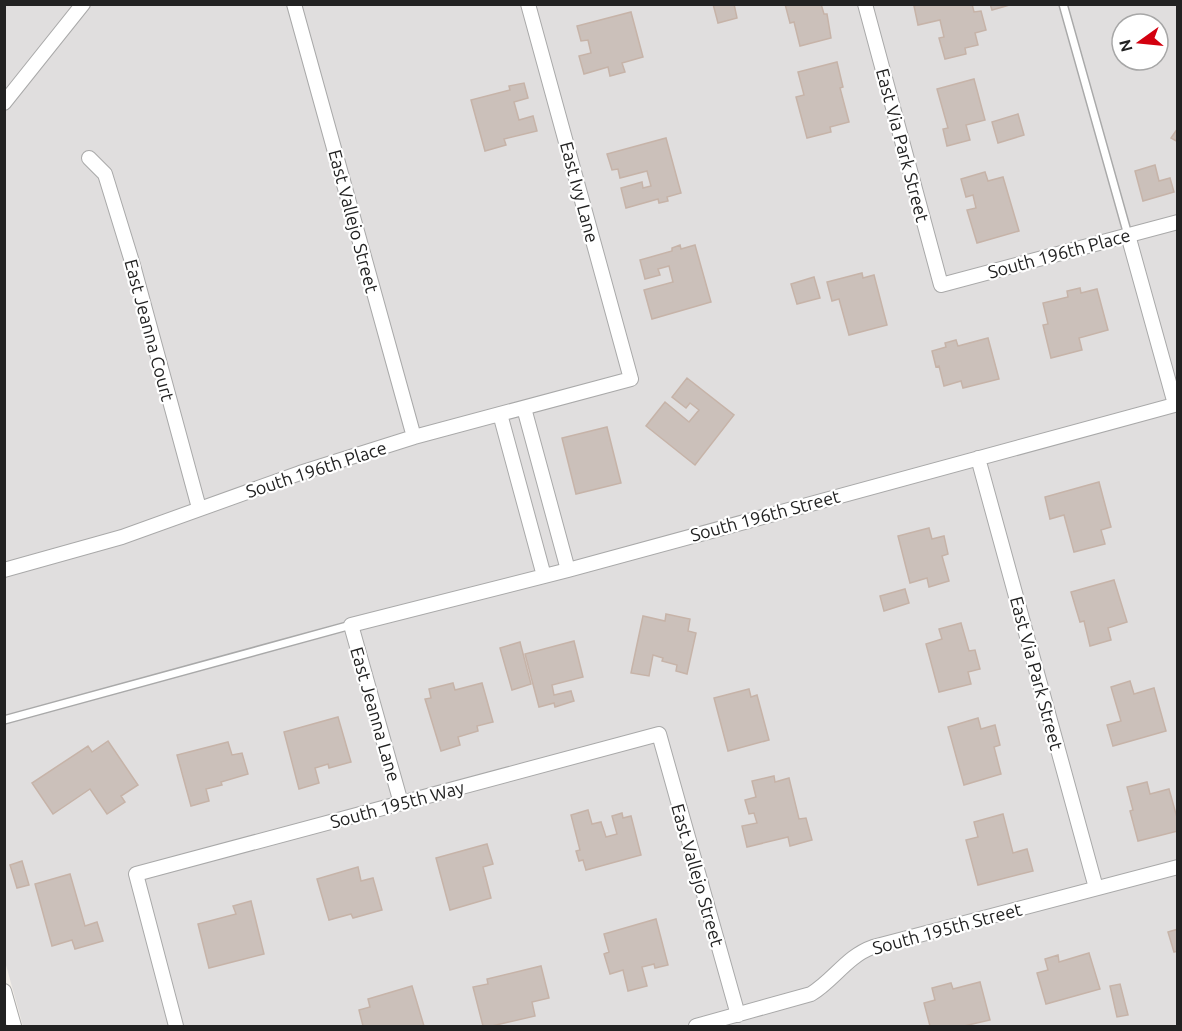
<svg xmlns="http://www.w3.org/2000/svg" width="1182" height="1031" font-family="Ubuntu,sans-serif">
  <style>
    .residential { fill: #e0dede; fill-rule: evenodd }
    .building { fill: #cbc0ba; stroke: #c6b3a8; stroke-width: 1.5 }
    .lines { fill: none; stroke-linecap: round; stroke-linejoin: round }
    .service-casing { stroke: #a9a9a9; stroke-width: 10 }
    .minor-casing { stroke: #a9a9a9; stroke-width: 16 }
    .service { stroke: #fff; stroke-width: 7 }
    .minor { stroke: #fff; stroke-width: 14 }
    .labels { text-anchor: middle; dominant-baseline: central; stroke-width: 4.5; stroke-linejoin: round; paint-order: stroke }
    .street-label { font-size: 18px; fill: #222; stroke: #fff }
  </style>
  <rect width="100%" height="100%" fill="#f2eee8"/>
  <path class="residential" d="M4,5h1173v1021h-1154l-19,-68zM1122,24h36v36h-36z"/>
  <path class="building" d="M713,4h21l3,14 -19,5z
    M785,4h36l3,10h3l4,24 -31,8 -6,-24 -4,1z
    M920,4h52l2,8 7,-1 5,19 -11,3 3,12 -13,3 1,6 -21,5 -6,-21 5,-1 -4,-17 -22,5 -4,-19z
    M990,4h23l-21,6z
    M631,12l12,45 -21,6 3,9 -15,4 -2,-9 -24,7 -5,-18 12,-3 -3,-13 -7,1 -4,-15z
    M837,62l6,25 -3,1 9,34 -19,5 1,5 -24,6 -11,-41 8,-2 -6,-23z
    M974,79l11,41 -19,5 4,15 -23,6 -4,-17 5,-1 -11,-39z
    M524,83l4,15 -14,4 5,18 14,-4 4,15 -33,8 2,6 -21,6 -14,-51 39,-10 -1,-4z
    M1018,114l6,21 -26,8 -6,-21z
    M1178,128v14l-7,-4z
    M666,138l15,55 -14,4 1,4 -9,2 -1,-4 -32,9 -5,-20 21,-6 1,6 8,-2 -4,-15 -27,7 -2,-9 -6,1 -5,-16z
    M1155,165l4,16 11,-3 4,14 -31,9 -8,-30z
    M985,172l3,9 15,-4 16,54 -42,12 -10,-33 9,-2 -3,-13 -7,2 -5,-18z
    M680,245l1,4 14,-4 16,57 -59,17 -8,-29 29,-8 -4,-16 -11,3 2,6 -15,4 -5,-19 32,-9v-3z
    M862,273l1,5 11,-3 13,50 -38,10 -10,-36 -7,2 -5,-19z
    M814,277l6,21 -23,6 -6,-20z
    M1080,288l1,5 16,-4 11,41 -29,8 3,12 -31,8 -8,-33 5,-1 -5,-21 25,-6 -1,-6z
    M988,338l11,41 -36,9 -2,-7 -17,5 -5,-20 -3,1 -4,-16 14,-4 -1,-4 11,-3 2,6z
    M687,378l47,37 -39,50 -49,-39 19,-24 24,20 10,-12 -9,-7 -4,5 -14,-11z
    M607,427l14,56 -45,11 -14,-56z
    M1099,482l12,45 -10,3 4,14 -31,8 -10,-37 -14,4 -5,-22z
    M929,528l3,11 12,-3 4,18 -6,2 7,25 -20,6 -2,-9 -17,5 -12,-47z
    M1114,580l13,42 -19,6 3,12 -21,6 -6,-25 -4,1 -9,-30z
    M905,589l4,14 -25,8 -4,-15z
    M666,614l24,5 -2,12 8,2 -9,41 -11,-3 1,-6 -15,-4 1,-3 -10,-3 -4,21 -18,-3 12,-57 22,5z
    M961,623l8,28 6,-1 5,19 -12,3 3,12 -32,8 -13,-48 16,-5 -3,-10z
    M574,641l9,36 -31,8 2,10 17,-4 3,10 -19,6 -1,-4 -15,4 -14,-53z
    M520,642l11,42 -19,6 -12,-42z
    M1130,681l4,13 20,-6 12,43 -53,15 -6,-21 14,-4 -10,-34z
    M453,683l2,7 27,-7 11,39 -16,4 1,5 -20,6 2,8 -19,6 -16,-52 6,-1 -2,-9z
    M749,689l2,8 6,-2 12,45 -41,11 -14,-53z
    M338,717l13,45 -22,6 -1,-4 -13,4 4,15 -20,6 -15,-57z
    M978,718l3,11 14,-4 5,20 -6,2 7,27 -37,11 -16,-58z
    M108,741l30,44 -17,11 4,6 -18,12 -17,-25 -37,25 -21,-31 56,-37 4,6z
    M228,742l4,13 10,-2 6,21 -27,8 1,3 -16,4 3,12 -18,5 -14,-51z
    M774,776l1,6 14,-4 10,41 7,-1 6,22 -22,6 -2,-9 -41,10 -5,-21 15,-3 -3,-10 -5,1 -4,-14 11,-3 -4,-16z
    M1147,782l3,12 19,-5 9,32v10l-40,10 -8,-30 3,-1 -6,-23z
    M588,810l4,14 9,-2 5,15 11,-3 -5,-18 10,-3 1,5 8,-2 10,39 -55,15 -3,-10 -4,1 -3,-10 4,-1 -9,-35z
    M1003,814l10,39 14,-4 6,22 -55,14 -12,-45 12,-3 -4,-15z
    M487,844l6,20 -10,3 8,31 -41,12 -14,-52z
    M22,861l7,24 -12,3 -7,-23z
    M358,867l3,14 12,-3 9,32 -29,8 -2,-4 -22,6 -12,-41z
    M70,874l15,52 12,-4 6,19 -28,8 -3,-9 -20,6 -17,-62z
    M251,901l13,53 -55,14 -11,-44 38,-10 -3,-8z
    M656,919l12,46 -13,3 -1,-4 -12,3 5,19 -19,5 -5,-21 -13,4 -6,-20 5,-2 -5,-18z
    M1178,929v22l-4,1 -6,-20z
    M1089,953l11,36 -54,15 -9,-31 11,-3 -3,-11 13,-4 1,7z
    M541,966l8,32 -17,4 3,14 -43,10h-9l-10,-39 15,-3 -1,-5z
    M980,982l10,38 -26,6h-34l-6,-23 11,-3 -3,-12 19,-5 2,6z
    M1120,984l8,31 -11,2 -7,-31z
    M412,986l12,40h-61l-4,-16 11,-3 -2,-8z"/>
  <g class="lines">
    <defs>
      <path id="service" d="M1063,4l65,231
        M4,720l347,-95"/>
      <path id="minor" d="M294,4l120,433
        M865,4l76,281 237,-63
        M4,103l79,-99
        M89,158l16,16 28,91 66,243
        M1128,235l47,169
        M524,408l44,162
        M500,414l44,162
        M978,458l118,430
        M4,570l118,-33 178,-64 114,-36 217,-58 -103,-375
        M401,803l-50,-178 217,-55 610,-166
        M4,991l10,35
        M176,1026l-40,-152 523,-140 79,281
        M696,1026l115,-32c23,-14 36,-38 62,-47l305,-80"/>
    </defs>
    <use href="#service" class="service-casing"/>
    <use href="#minor" class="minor-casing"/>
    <use href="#service" class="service"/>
    <use href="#minor" class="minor"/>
  </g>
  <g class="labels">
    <g class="street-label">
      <text transform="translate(903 145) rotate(75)">East Via Park Street</text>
      <text transform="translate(580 192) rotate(75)">East Ivy Lane</text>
      <text transform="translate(354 221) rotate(75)">East Vallejo Street</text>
      <text transform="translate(1059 253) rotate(-15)">South 196th Place</text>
      <text transform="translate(150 330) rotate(75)">East Jeanna Court</text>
      <text transform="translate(316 469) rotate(-18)">South 196th Place</text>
      <text transform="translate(765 515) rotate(-15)">South 196th Street</text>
      <text transform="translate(1037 673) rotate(75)">East Via Park Street</text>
      <text transform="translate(376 714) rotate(74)">East Jeanna Lane</text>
      <text transform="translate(397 804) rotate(-15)">South 195th Way</text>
      <text transform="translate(698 875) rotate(74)">East Vallejo Street</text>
      <text transform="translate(947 928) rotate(-15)">South 195th Street</text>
    </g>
  </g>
  <rect width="1182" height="1031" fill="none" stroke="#222222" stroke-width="12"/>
  <g transform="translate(1140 42) rotate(255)"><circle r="28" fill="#ffffff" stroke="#a7a7a7" stroke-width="1.5"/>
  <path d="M0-4.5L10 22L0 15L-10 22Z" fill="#d3000f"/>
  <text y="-9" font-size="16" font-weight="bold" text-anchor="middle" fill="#222222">N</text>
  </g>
</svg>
